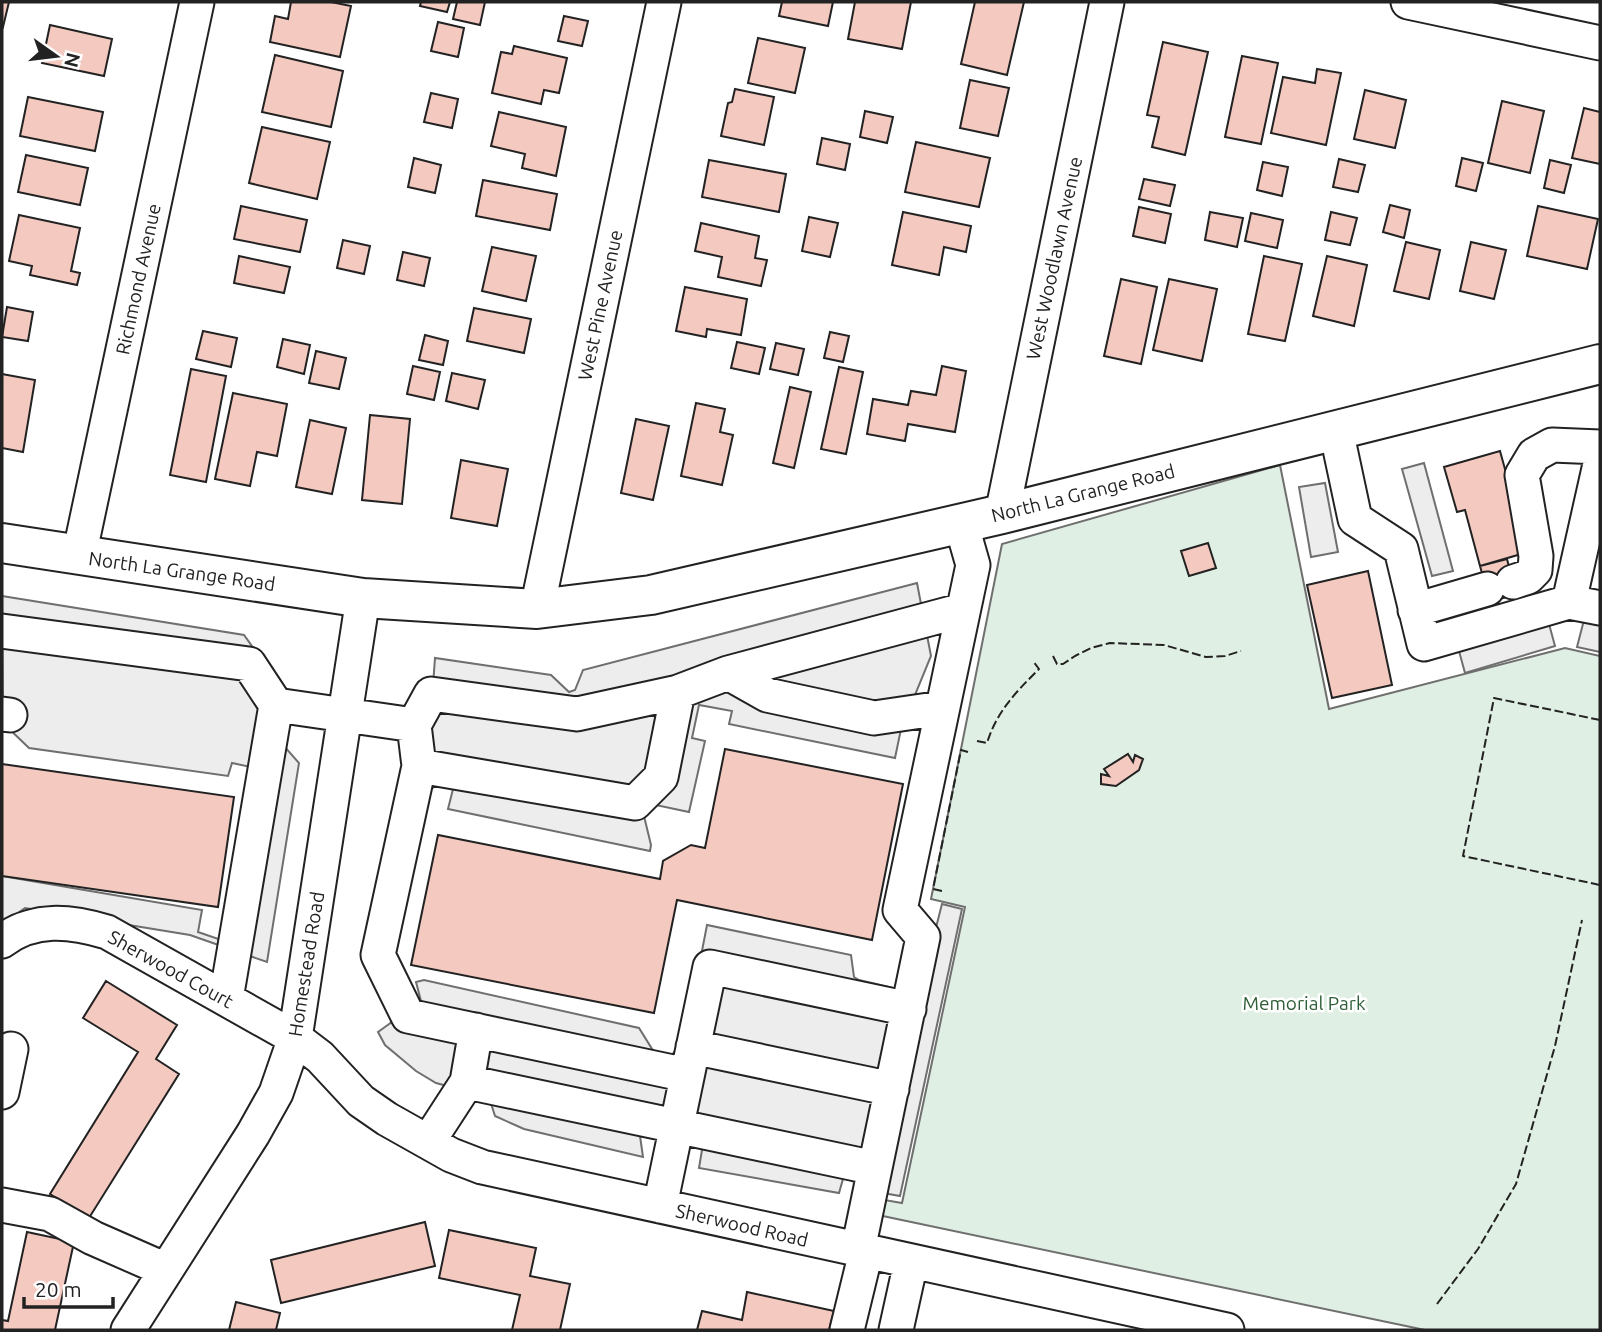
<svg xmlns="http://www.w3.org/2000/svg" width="1602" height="1332" font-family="Ubuntu,sans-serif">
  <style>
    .green { fill: #e0efe3; stroke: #6f6f6f; stroke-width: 2 }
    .parking { fill: #ededed; stroke: #6f6f6f; stroke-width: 2 }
    .building { fill: #f3c9c0; stroke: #222; stroke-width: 2 }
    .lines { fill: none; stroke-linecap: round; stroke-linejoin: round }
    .minor-casing { stroke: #222; stroke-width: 37 }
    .major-casing { stroke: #222; stroke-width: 42 }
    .minor { stroke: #fff; stroke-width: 33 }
    .major { stroke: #fff; stroke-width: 38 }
    .fence { stroke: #222; stroke-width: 2; stroke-dasharray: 9 3.5; stroke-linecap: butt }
    .labels { text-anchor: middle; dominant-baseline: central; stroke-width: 5; stroke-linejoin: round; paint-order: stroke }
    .street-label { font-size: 19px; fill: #222; stroke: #fff }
    .park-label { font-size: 19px; fill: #2f5e38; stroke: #fff }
  </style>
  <rect width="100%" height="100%" fill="#fff"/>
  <path class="green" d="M1280,465l49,244 236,-61 35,8v674h-175l-547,-115 7,-15 17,3 63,-296 -34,-8 71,-355z"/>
  <path class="parking" d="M1424,463l29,108 -21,5 -30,-107z
    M1325,483l13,69 -27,5 -12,-70z
    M917,583l14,73 -30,73 -6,29 -166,-34 3,-13 -33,-6 -7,33 13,3 -16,71 -33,-7 -12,11 7,29 -1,6 -202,-42 6,-24 -17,-1 -12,11 10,-137 116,17 18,17 6,-2 8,-20z
    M2,596l242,39 36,50 -4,52 23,26 -32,199 -77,-27 -165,-27 -23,16v-48l200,34 -4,22 26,9 27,-174 -19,-4 -4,13 -199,-28 -26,-25z
    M1584,620l16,3v29l-23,-5z
    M1549,624l6,22 -90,27 -6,-22z
    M942,904l20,5 -62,287 -45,-8v-5l-6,-4h-6l-4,14 -140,-25 3,-18 -5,-3 -57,-11 3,21 -119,-28 -29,-13 -6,-19 -53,-14 -20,-12 -31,-26 -7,-13 43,-31 -5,-19 8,-2 215,48 15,24 17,4 14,-17 22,-114 144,30 3,22 5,3 60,14z"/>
  <path class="building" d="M2,2h7l-6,25 -1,-1z
    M291,2h40l20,4 -11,51 -70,-15 5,-26 13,3z
    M421,2h29l-3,10 -27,-6z
    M457,2h28l-5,23 -27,-6z
    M782,2h51l-5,24 -49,-10z
    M855,2h56l-9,47 -54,-10z
    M975,2h49l-17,73 -46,-11z
    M564,16l24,5 -6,25 -24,-5z
    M438,22l26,6 -6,29 -27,-6z
    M50,25l62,14 -8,37 -62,-13z
    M758,38l47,10 -10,45 -47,-10z
    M1163,42l45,10 -23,103 -33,-8 7,-30 -12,-2z
    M514,46l53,12 -8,35 -15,-3 -3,14 -49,-11 9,-41 11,2z
    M275,55l68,16 -12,56 -69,-15z
    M1242,56l36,7 -17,81 -36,-7z
    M1317,69l24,4 -15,72 -55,-12 12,-56 32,6z
    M970,80l39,8 -11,48 -38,-8z
    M735,89l39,8 -10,48 -43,-9 7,-33 4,-1z
    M1365,90l41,10 -11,48 -41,-9z
    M431,93l27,6 -6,29 -28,-6z
    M28,97l75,15 -8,39 -75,-15z
    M1502,101l42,10 -14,62 -42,-10z
    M1584,108l16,4v52l-28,-6z
    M865,111l28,6 -6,26 -27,-6z
    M499,112l67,15 -10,49 -34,-8 3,-14 -34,-8z
    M262,127l68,15 -13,57 -68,-16z
    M822,138l28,6 -5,26 -28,-6z
    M916,142l74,16 -11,49 -74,-15z
    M26,155l62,13 -8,37 -62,-13z
    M414,158l27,7 -6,28 -27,-6z
    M1462,158l21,5 -7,28 -20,-5z
    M1339,159l26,6 -7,27 -25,-5z
    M709,160l77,14 -7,38 -77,-15z
    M1550,160l21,5 -7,28 -20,-5z
    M1263,162l25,5 -6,29 -25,-6z
    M1144,179l31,6 -5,21 -31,-7z
    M483,180l74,14 -7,36 -74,-14z
    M1390,205l20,5 -6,28 -21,-6z
    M241,206l66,14 -7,32 -66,-13z
    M1538,206l60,13 -11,50 -60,-13z
    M1139,207l32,7 -6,29 -32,-7z
    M903,212l68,14 -5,26 -22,-5 -5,28 -47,-10z
    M1210,212l33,6 -6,29 -32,-7z
    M1331,212l26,6 -7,27 -25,-5z
    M1251,213l32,7 -6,28 -32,-7z
    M19,215l61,13 -9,43 9,2 -3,12 -47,-10 2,-9 -23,-5z
    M809,217l29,6 -8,34 -28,-6z
    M701,223l58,13 -4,22 12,2 -6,26 -43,-9 4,-20 -27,-6z
    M343,240l27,6 -6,28 -27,-6z
    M1406,242l34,8 -11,49 -35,-8z
    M1471,242l35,8 -12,49 -34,-8z
    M492,247l44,9 -10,45 -44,-10z
    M403,252l27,6 -6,28 -27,-6z
    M239,256l51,11 -6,26 -50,-10z
    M1264,256l38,8 -17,77 -37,-7z
    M1327,256l40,9 -13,61 -41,-10z
    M1121,279l36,8 -16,77 -37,-8z
    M1169,279l48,10 -15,72 -49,-11z
    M685,287l62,12 -6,36 -34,-6 -1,8 -30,-6z
    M7,307l26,5 -5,29 -26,-4z
    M474,308l57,11 -7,34 -57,-12z
    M203,331l34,7 -6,29 -35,-8z
    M830,332l19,4 -6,26 -19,-4z
    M425,335l23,6 -5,24 -24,-5z
    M283,339l27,6 -6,29 -27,-7z
    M737,342l28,6 -6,26 -28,-6z
    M776,343l28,6 -6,26 -28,-6z
    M316,351l30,7 -7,31 -30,-6z
    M413,366l27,6 -6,28 -27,-6z
    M942,366l24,5 -11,61 -47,-8 -3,17 -38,-7 6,-35 35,6 3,-14 25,4z
    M839,367l24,5 -17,82 -25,-5z
    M191,369l35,7 -20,106 -36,-7z
    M452,373l33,7 -7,29 -32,-8z
    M2,374l33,6 -12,72 -21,-4z
    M790,387l21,5 -17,76 -21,-5z
    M233,393l54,11 -10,52 -20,-4 -7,34 -35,-7z
    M696,403l29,6 -5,23 13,3 -11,50 -41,-9z
    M370,415l40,4 -8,85 -40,-4z
    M636,419l33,7 -16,74 -32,-7z
    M310,420l36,8 -14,66 -36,-7z
    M1500,451l28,101 -48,14 -15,-56 -8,2 -13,-45z
    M461,460l47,9 -11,57 -46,-8z
    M1208,543l8,25 -27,8 -8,-25z
    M1507,559l9,35 -26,8 -10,-36z
    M1368,571l24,114 -60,13 -25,-113z
    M725,749l178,35 -31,156 -195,-40 -23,113 -243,-48 27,-130 222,44 3,-18 28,-16 14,3z
    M1128,754l5,8 2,-7 8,4 -4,11 -23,16 -15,-2v-10l8,2 -5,-7z
    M2,764l232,33 -16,110 -216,-31z
    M106,981l71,44 -21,34 23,15 -90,144 -39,-24 88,-142 -55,-34z
    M425,1222l10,44 -154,37 -10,-43z
    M449,1230l87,18 -6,28 40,8 -10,46h-48l8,-35 -81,-17z
    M27,1232l47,10 -19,88h-53v-10l6,1z
    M747,1292l87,19 -5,19h-132l5,-19 40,9z
    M236,1302l44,11 -4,17h-47z"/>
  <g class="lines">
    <defs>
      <path id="minor" d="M1408,2l192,41
        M1336,430l19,89 46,30 23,95 145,-42
        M1600,464l-31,138 31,6
        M1002,514l105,-512
        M79,556l118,-554
        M1513,582l15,-5 7,-7 1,-14 -14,-81 12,-20 18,-10 48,2
        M537,609l127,-607
        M1415,610l72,-21
        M2,631l247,33 27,41 -50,294
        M728,673l39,22 107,23 68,-10
        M276,705l138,20
        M2,714l8,1
        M419,766l216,37 26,-26 17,-85
        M2,941c32,-24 68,-20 105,-9l188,106 25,19 41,44 26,18 64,36 31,12 745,163
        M693,1047l199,42
        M687,1075l-279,-59 -30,-61 41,-189 -5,-41 17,-31 146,20 101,-22 50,-19 235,-63
        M467,1082l408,86
        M2,1092l9,-43
        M428,1142l39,-60 9,-52
        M2,1205l48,9 43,24 73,32
        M660,1206l50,-239 199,42
        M858,1250l65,-313 -23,-27 73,-345 -12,-42
        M128,1330l125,-196 23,-41 19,-55 68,-440
        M847,1330l19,-78
        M896,1330l15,-68"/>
      <path id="major" d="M2,543l361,55 174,11 114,-14 351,-81 598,-150"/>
    </defs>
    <use href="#minor" class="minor-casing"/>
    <use href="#major" class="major-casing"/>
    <use href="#minor" class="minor"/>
    <use href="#major" class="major"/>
    <path class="fence" d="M1053,656l4,8h6l12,-8 16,-8 19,-5 54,2 42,12 19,-1 16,-5
      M1600,720l-106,-22 -31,158 137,29
      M977,741l10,2c10,-32 29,-51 52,-74l-6,-8
      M942,891l-9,-2 28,-139 7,2
      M1437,1304l41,-55 38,-65 39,-138 27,-126"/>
  </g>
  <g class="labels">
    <g class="street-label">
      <text transform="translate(1054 258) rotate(-78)">West Woodlawn Avenue</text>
      <text transform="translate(138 279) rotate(-78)">Richmond Avenue</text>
      <text transform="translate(600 305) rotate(-78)">West Pine Avenue</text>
      <text transform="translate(1083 493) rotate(-14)">North La Grange Road</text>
      <text transform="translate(182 571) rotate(8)">North La Grange Road</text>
      <text transform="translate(306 964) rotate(-81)">Homestead Road</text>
      <text transform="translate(171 969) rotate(29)">Sherwood Court</text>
      <text transform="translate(742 1225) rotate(13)">Sherwood Road</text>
    </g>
    <g class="park-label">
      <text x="1304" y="1003">Memorial Park</text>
    </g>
  </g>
  <rect width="1602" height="1332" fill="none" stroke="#222222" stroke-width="7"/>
  <g transform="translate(56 56) rotate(104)" stroke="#ffffff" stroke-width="5" paint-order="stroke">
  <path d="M0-5L12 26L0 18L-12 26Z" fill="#222222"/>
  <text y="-10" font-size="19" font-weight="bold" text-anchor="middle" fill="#222222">N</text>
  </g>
  <path d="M24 1297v10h89v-10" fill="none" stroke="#222222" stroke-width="3.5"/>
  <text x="35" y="1297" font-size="21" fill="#222222" stroke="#ffffff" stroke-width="5" paint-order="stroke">20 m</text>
</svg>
